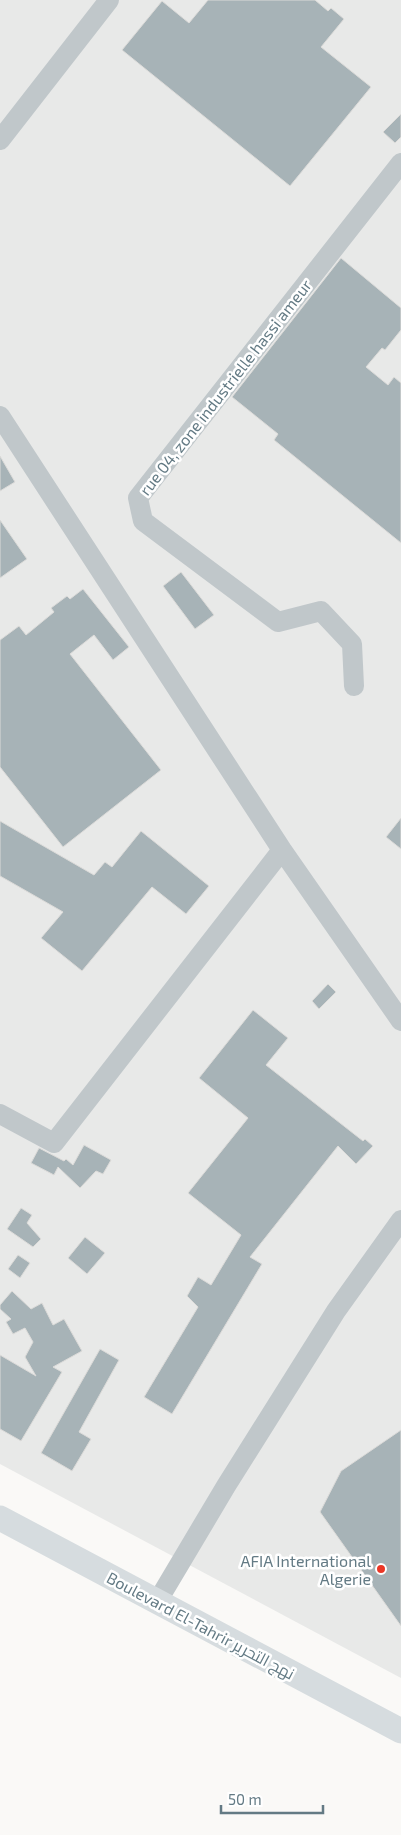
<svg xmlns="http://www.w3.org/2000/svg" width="401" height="1835" font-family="'Exo 2',Cairo,sans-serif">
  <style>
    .built { fill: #e8e9e8 }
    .building { fill: #a7b3b7; stroke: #dcdbd9 }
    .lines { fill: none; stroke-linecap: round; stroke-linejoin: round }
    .minor { stroke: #c0c7ca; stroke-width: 20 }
    .major { stroke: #d6dcdf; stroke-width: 25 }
    .poi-dot { fill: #eb3726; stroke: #fff; stroke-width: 2 }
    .labels { text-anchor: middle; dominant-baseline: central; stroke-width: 5; stroke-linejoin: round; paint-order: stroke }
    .street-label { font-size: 16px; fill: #637a84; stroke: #fff }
    .poi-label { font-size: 16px; fill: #637a84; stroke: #fff; text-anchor: end }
  </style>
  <rect width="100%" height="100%" fill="#faf9f7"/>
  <path class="built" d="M0,0h401v1678l-401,-214z"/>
  <path class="building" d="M208,0h107l13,11 3,-3 13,11 -23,28 50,40 -81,99 -168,-136 40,-49 27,22z
    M401,114v23l-6,6 -12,-11z
    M341,258l60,50v22l-16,20 -3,-2 -16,19 22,18 6,-8 7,6v160l-127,-103 4,-6 -46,-37z
    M0,456l15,26 -15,9z
    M0,520l27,39 -27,19z
    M181,572l33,43 -19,14 -32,-43z
    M83,589l46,58 -16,13 -19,-25 -24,19 91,116 -98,77 -63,-80v-127l19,-14 7,9 28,-23 -3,-4 16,-12 3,3z
    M401,818v31l-15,-12z
    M0,821l94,54 11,-13 7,5 29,-36 68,55 -23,28 -34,-27 -70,84 -41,-33 22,-26 -63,-36z
    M328,984l8,8 -17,17 -7,-8z
    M253,1010l35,28 -22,27 97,76 2,-2 8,7 -17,18 -18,-18 -88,111 12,7 -90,150 -28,-17 54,-90 -11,-11 11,-19 13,8 30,-50 -53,-42 60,-75 -49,-40z
    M84,1145l27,15 -8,14 -7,-3 -16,17 -22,-21 -4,8 -23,-12 8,-15 25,13 2,-2 7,6z
    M21,1208l11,7 -5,8 14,16 -8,8 -26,-18z
    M85,1237l20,16 -18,21 -19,-16z
    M18,1255l12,8 -10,15 -12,-9z
    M12,1291l19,18 11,-6 11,22 11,-6 18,32 -29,16 9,5 -41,69 -21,-12v-74l36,21 -11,-19 8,-15 -8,-14 -12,6 -7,-12 5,-3 -11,-10v-4z
    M100,1349l19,11 -40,72 12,7 -19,32 -31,-18z
    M401,1430v196l-81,-114 21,-41z"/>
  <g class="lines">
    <path class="minor" d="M0,140l109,-140
      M0,416l282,434 119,171
      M354,686l-2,-42 -31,-33 -43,11 -135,-101 -5,-23 263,-335
      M0,1114l54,29 228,-293
      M157,1602l69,-116 110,-175 65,-91"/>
    <path class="major" d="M0,1518l401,213"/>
  </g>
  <circle class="poi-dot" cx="381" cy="1569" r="5"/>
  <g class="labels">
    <g class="street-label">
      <text transform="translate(225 387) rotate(-52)">rue 04, zone industrielle hassi ameur</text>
      <text transform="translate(201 1625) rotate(28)">Boulevard El-Tahrir نهج التحرير</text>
    </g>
    <g class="poi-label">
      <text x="371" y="1560">AFIA International<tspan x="371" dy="18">Algerie</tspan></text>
    </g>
  </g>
  <path d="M221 1805v8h102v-8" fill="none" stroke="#637a84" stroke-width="2.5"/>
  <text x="228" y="1805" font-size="15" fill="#637a84" stroke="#ffffff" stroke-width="4" paint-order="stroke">50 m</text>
</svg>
